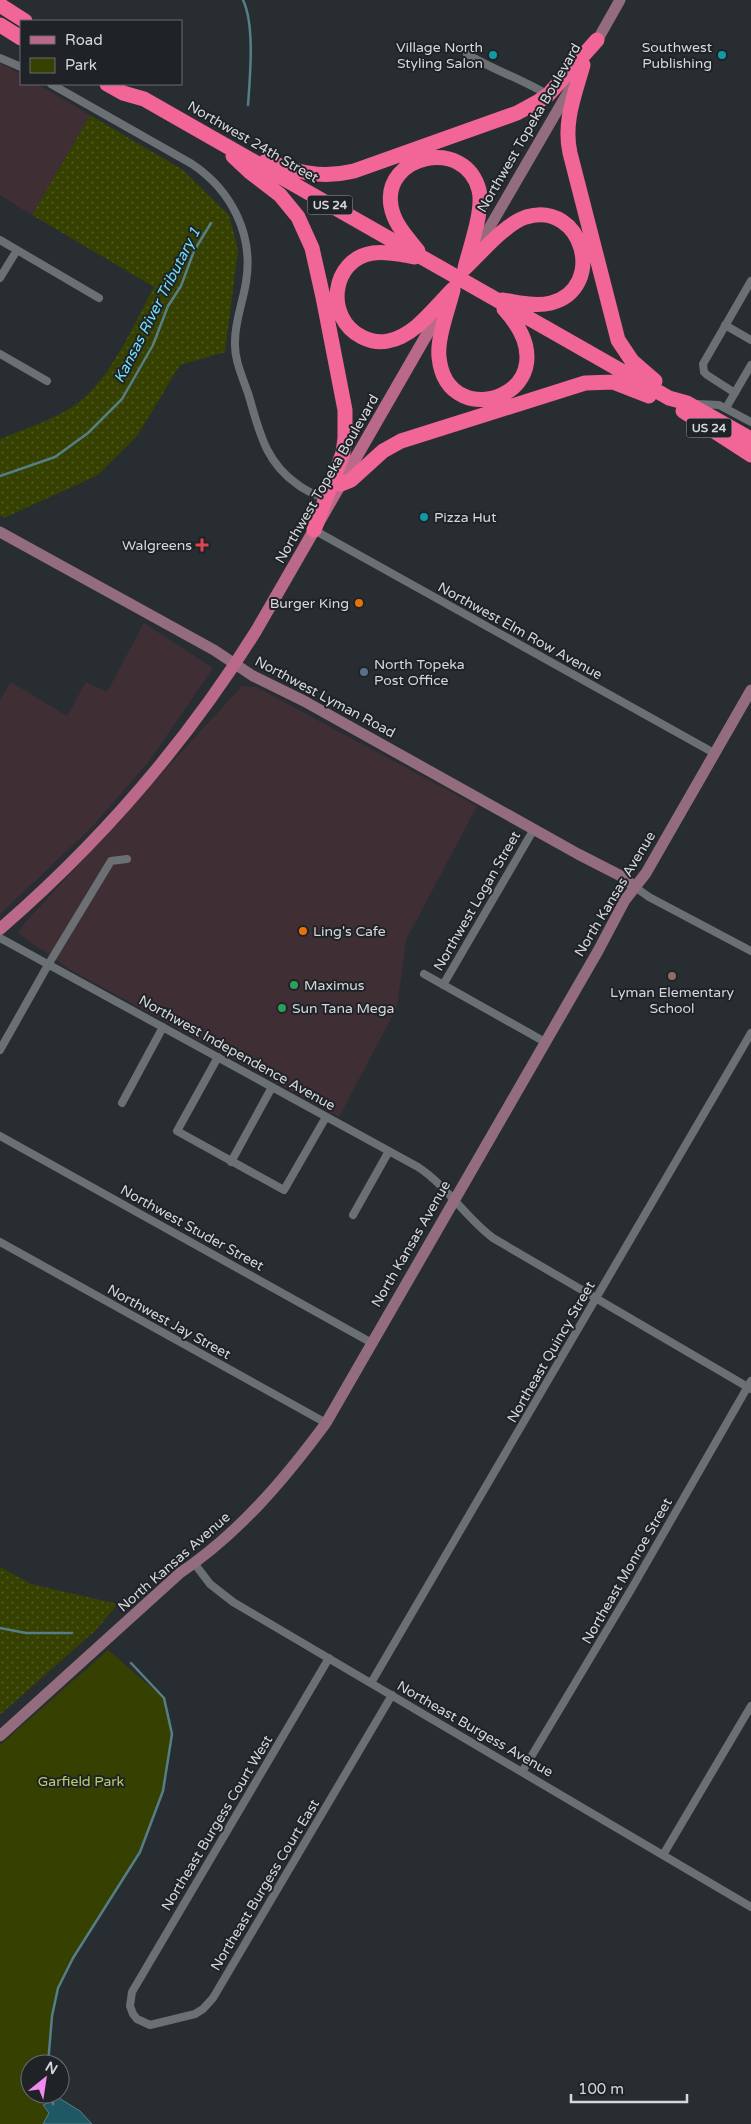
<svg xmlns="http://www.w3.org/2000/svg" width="751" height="2124" font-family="'Varela Round',sans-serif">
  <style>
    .commercial { fill: #402e35 }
    .grass { fill: url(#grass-dots) }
    .park { fill: #354001 }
    .water { fill: #1f5864; stroke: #567e87 }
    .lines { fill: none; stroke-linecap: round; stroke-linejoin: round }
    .stream { stroke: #567e87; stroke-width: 2.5 }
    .street { stroke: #6b7074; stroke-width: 8 }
    .secondary { stroke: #936d7e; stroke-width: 11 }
    .primary { stroke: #bb6989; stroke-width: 12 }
    .highway { stroke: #f16597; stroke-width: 15 }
    .culture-dot { fill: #0f9aa8; stroke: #1f2327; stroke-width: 2 }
    .health-dot { fill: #e0444e; stroke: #1f2327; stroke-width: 2 }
    .food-dot { fill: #e8710a; stroke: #1f2327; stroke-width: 2 }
    .service-dot { fill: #5c6f8a; stroke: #1f2327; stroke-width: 2 }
    .education-dot { fill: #8d6e63; stroke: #1f2327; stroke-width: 2 }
    .leisure-dot { fill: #2e9e5b; stroke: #1f2327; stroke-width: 2 }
    .labels { text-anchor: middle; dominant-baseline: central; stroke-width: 4; stroke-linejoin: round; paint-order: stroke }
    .shield { fill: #1f2327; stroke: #9ea2a4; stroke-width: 1 }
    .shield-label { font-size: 12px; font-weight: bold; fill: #d5d8da }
    .poi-label { font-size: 14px; fill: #d5d8da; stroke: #1f2327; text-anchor: start }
    .street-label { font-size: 14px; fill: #d5d8da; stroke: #1f2327 }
    .park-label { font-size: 14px; fill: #b9cf68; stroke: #1f2327 }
    .water-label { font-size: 15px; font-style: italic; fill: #71dff8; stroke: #1f2327 }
  </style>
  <defs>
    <pattern id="grass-dots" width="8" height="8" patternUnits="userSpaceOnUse" patternTransform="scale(1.25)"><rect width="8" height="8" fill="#354001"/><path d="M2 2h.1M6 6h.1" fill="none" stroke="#515b25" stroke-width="1.8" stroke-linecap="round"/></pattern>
  </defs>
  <rect width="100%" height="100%" fill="#282d31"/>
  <path class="commercial" d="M0,63l21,11v10h16l53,31 -58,100 -32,-20z
    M144,623l69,45 -63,92 -59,68 -91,86v-214l11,-18 56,34 19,-34 21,10z
    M242,686l14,1 221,119 -71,134 -9,67 -58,110 -270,-148 -51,-36 6,-9z"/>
  <path class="grass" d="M90,115l93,55 46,45 9,35 -13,102 -45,13 -43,71 -39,39 -94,43 -4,-3v-76c25,-10 58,-21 79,-37 32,-24 56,-80 75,-115l-122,-72z
    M0,1567l31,17 87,20 -22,26 -96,85z"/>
  <path class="park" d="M108,1650l56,48 8,36 -9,57 -23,61 -67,106 -15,30 -6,28 -4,48h-18v30h21l1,7 10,23h-62v-379z"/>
  <path class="water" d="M59,2098l21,13 12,13h-49l6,-11 -6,-8z"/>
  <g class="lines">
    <path class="stream" d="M243,0c12,25 7,77 5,105
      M0,476l55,-19 33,-24 34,-34 31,-54 15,-39 13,-20 13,-35 17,-28
      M0,1628l26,5h46
      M48,2064l4,-48 6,-28 15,-30 67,-106 23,-61 9,-57 -8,-36 -33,-35
      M51,2094l2,10"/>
    <path class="street" d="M467,54c26,16 55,25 81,41
      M0,58l21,9
      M51,84l141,80c39,26 62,70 54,118 -3,20 -11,39 -11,59 -1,18 7,35 13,52 11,36 16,68 49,91 8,7 20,11 30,16
      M0,240l99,58
      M0,278l17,-28
      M725,325l26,15
      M0,354l47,27
      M735,393l-28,-18 -3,-3 -1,-8 48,-83
      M697,404l22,1 32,17
      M726,408l25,-43
      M314,530l400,223
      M635,887l14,10 102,54
      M0,938l418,229c29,19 47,50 75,71l258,151
      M424,974l121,68
      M443,985l91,-156
      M0,1050l48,-85 63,-104 16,-2
      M218,1057l-41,74 107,59 42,-73
      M122,1103l41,-76
      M0,1136l372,207
      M231,1162l41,-75
      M353,1215l36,-64
      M0,1242l326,181
      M194,1563l16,21 23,18 518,305
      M329,1658l-197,334 -2,14 3,8 4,5 13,6 45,-11 8,-5 10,-11 179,-303
      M371,1683l380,-650
      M522,1772l110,-184 119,-207
      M663,1855l88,-149"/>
    <path class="secondary" d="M594,46l26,-46
      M474,254l100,-172
      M0,532l214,118 39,26 51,25 274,153 43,22 14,11
      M0,1736l180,-163c59,-40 104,-93 146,-150l272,-472 27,-51 21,-27 105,-183"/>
    <path class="primary" d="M0,929c98,-85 187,-187 256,-298l189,-328"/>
    <path class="highway" d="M0,5l25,16
      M0,25l21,13
      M583,65c-8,29 -20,57 -13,88l48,187 14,21 23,20
      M107,84l16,9 21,6 525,299 18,5 64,36
      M233,156l17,16 30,23 18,22 14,31 11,49 22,113v28l-2,15 -29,77
      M266,161c32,11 54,18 88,10l163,-58 22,-12 9,-6 49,-55
      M418,251c-11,-14 -24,-27 -27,-45 -9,-51 74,-70 88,-16 5,20 -9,57 -14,78
      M415,257c-13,-2 -28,-6 -42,-4 -42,6 -49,65 -11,84 8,4 17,6 26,4 27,-5 47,-34 65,-52
      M465,268c16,-15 40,-44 61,-51 57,-17 81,71 25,86 -16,4 -33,-1 -49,-3
      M453,290c-5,20 -16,48 -14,67 8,82 140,34 65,-48
      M683,411l68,44
      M341,484l10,-4 32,-29 18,-10 184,-58 28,-1 36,14"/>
  </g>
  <g class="culture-dot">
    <circle cx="493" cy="55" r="5"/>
    <circle cx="722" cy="55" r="5"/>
    <circle cx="424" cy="517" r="5"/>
  </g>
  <path class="health-dot" d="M199.5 537.5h5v5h5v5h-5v5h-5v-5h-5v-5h5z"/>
  <g class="food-dot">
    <circle cx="359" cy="603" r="5"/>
    <circle cx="303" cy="931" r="5"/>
  </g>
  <circle class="service-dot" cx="364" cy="672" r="5"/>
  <circle class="education-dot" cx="672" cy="976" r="5"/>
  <g class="leisure-dot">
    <circle cx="294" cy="985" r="5"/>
    <circle cx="282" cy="1008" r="5"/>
  </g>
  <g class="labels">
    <g class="shield">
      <rect x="307.5" y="195.5" width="45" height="19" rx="4"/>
      <rect x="686.5" y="418.5" width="45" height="19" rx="4"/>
    </g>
    <g class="shield-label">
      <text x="330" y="205">US 24</text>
      <text x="709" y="428">US 24</text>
    </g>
    <g class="poi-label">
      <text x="483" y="47" text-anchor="end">Village North<tspan x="483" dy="16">Styling Salon</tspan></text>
      <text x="712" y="47" text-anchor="end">Southwest<tspan x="712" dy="16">Publishing</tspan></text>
      <text x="434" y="517">Pizza Hut</text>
      <text x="192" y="545" text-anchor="end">Walgreens</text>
      <text x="349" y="603" text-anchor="end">Burger King</text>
      <text x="374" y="664">North Topeka<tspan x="374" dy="16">Post Office</tspan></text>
      <text x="313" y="931">Ling's Cafe</text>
      <text x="304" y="985">Maximus</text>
      <text x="672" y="992" text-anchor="middle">Lyman Elementary<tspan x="672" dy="16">School</tspan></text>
      <text x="292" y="1008">Sun Tana Mega</text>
    </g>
    <g class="street-label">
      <text transform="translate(529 128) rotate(-60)">Northwest Topeka Boulevard</text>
      <text transform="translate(253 142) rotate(30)">Northwest 24th Street</text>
      <text transform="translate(327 479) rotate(-60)">Northwest Topeka Boulevard</text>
      <text transform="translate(520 631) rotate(29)">Northwest Elm Row Avenue</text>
      <text transform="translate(325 697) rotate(28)">Northwest Lyman Road</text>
      <text transform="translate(615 894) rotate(-59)">North Kansas Avenue</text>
      <text transform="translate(477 901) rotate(-60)">Northwest Logan Street</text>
      <text transform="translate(237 1053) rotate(29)">Northwest Independence Avenue</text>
      <text transform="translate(192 1228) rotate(29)">Northwest Studer Street</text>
      <text transform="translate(411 1244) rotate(-60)">North Kansas Avenue</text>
      <text transform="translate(169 1322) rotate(29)">Northwest Jay Street</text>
      <text transform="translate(551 1352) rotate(-60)">Northeast Quincy Street</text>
      <text transform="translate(174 1562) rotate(-41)">North Kansas Avenue</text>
      <text transform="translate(627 1571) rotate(-60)">Northeast Monroe Street</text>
      <text transform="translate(475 1729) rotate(30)">Northeast Burgess Avenue</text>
      <text transform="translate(217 1823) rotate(-59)">Northeast Burgess Court West</text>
      <text transform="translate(265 1885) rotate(-59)">Northeast Burgess Court East</text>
    </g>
    <g class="park-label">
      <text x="81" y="1781">Garfield Park</text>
    </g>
    <g class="water-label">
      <text transform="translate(157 305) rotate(-63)">Kansas River Tributary 1</text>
    </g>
  </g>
  <rect x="20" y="20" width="162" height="65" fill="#1f2327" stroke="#686b6f"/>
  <rect x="30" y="36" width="25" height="8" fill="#bb6989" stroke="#686b6f"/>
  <text x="65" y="45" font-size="15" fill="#d5d8da">Road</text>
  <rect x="30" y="58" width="25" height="15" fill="#354001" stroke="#686b6f"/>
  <text x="65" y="70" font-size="15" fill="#d5d8da">Park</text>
  <g transform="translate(45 2079) rotate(30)"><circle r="24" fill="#1f2327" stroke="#686b6f"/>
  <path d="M0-4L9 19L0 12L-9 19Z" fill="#f28af2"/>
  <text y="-8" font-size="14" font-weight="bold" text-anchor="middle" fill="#d5d8da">N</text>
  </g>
  <path d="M571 2094v8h116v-8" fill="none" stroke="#d5d8da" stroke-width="2.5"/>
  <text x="578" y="2094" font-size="15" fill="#d5d8da" stroke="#1f2327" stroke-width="4" paint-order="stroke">100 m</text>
</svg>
